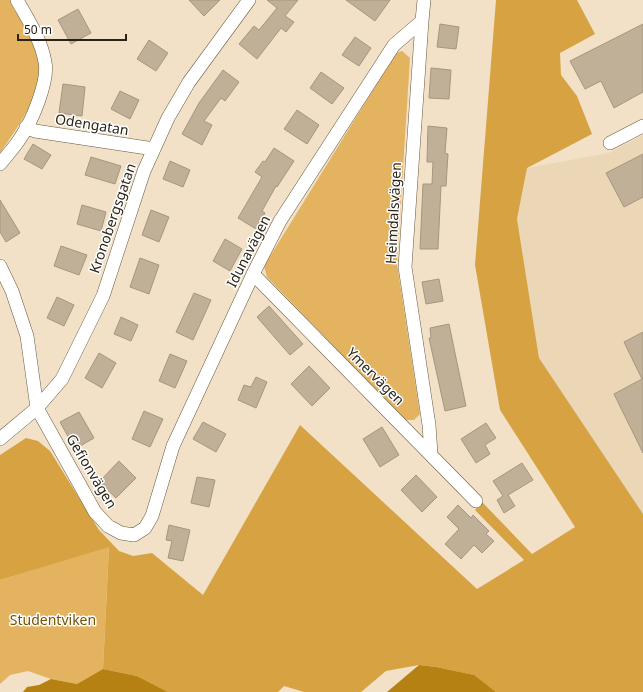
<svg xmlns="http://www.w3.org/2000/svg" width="643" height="692" font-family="'Noto Sans',sans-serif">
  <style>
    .built { fill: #ebd7b6 }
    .green { fill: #e3b35f }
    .forest { fill: #d7a342 }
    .water { fill: #b48112 }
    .building { fill: #c0b097; stroke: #a5967d }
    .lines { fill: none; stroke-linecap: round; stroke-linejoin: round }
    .street-casing { stroke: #665841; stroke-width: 14 }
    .street { stroke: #fff; stroke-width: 13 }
    .labels { text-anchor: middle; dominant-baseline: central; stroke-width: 3; stroke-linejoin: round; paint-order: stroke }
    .street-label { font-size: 14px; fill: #292319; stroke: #fff }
    .park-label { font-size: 14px; fill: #725000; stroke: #fff }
  </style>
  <rect width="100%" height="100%" fill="#f2e1c7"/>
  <path class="built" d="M643,135v379l-104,-156 -22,-139 10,-51 82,-15z"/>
  <path class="green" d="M0,0h11l24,48 4,18 -1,25 -17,31 -21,31z
    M402,51l8,7 -13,206 23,150 -6,6h-9l-138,-143 -3,-11 132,-213z
    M109,546l-6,123 -26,15 -26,-5 -23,-8 -18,4 -10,9v-104z"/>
  <path class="forest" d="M496,0h81l18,34 -35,19 1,22 16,21 15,38 -65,34 -10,51 22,139 104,156v178h-147l-23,-17 -37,-8 -17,-2 -33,6 -25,21h-57l-20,-6 -6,6h-110l-31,-16 -34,-7 6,-122 -109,33v-125l26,-17 12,3 12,10 49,79 20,21 14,5 19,-3 51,42 97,-170 177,164 47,-29 -49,-50 7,-8 50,52 43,-27 -75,-117 -25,-145z"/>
  <path class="water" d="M419,665l17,2 38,8 22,17h-109z
    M103,669l34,7 31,16h-145l4,-5 12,-2 12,-6 26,5z"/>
  <path class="building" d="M189,0h31l-16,16z
    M267,0h31l-13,16 9,6 -8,10 -5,-4 -24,31 -18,-15 15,-18 5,4 18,-22z
    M346,0h44l-15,21z
    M78,9l13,24 -20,11 -13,-24z
    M440,24l19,3 -3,22 -19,-2z
    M643,24v68l-29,16 -13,-27 -16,8 -15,-28z
    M355,37l16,11 -12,18 -17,-11z
    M149,40l19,13 -12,18 -19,-12z
    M431,68l20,2 -2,29 -20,-1z
    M223,70l16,12 -14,19 -4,-3 -17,23 8,4 -10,20 -20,-11 17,-31z
    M321,72l23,16 -12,16 -22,-16z
    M63,84l22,3 -3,29 -23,-3z
    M120,91l19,9 -9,19 -19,-10z
    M297,110l22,15 -12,19 -23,-15z
    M428,126l19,2 -2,25 3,1 -2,32h-5l-3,63h-18l3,-65h9l1,-22h-6z
    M33,144l18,11 -9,14 -18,-10z
    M274,148l20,13 -17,26 -1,-1 -14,25 3,2 -9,16 -18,-11 24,-41 -7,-5 8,-11 2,1z
    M643,154v43l-19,10 -18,-34z
    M91,157l30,9 -6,18 -30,-9z
    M170,161l20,9 -7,17 -20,-8z
    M0,200l20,33 -14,9 -6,-10z
    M82,205l24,7 -5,19 -24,-7z
    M151,210l18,7 -10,25 -17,-7z
    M225,239l17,10 -12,22 -17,-10z
    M61,246l26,9 -8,20 -25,-9z
    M140,258l19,7 -10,29 -19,-7z
    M439,279l4,22 -17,3 -4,-22z
    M194,293l17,7 -18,40 -17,-8z
    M57,297l17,8 -10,21 -17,-8z
    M269,306l34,38 -13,11 -33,-38z
    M121,317l17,8 -7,16 -17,-7z
    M449,324l17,82 -21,5 -16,-73h2l-1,-10z
    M643,332v121l-29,-59 28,-15 -18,-37z
    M99,353l17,10 -14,25 -17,-10z
    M170,354l17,7 -12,27 -16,-7z
    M309,366l21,22 -18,18 -21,-22z
    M256,377l11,5 -11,26 -18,-8 6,-15 7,2z
    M144,411l19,8 -13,28 -18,-8z
    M79,412l15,26 -19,11 -15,-27z
    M203,422l23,12 -10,18 -23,-13z
    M486,423l10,15 -11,7 5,9 -14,9 -15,-24z
    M382,427l17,28 -19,12 -17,-28z
    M119,461l17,17 -20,20 -17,-16z
    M522,463l11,17 -25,15 7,11 -11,7 -7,-13 6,-4 -10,-15z
    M416,475l21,22 -15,15 -21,-22z
    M197,477l18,3 -6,27 -18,-4z
    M458,505l13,13 2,-3 16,16 -3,3 8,7 -12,12 -8,-8 -13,14 -16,-15 14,-15 -12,-12z
    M169,525l21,5 -7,31 -15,-3 4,-17 -6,-1z"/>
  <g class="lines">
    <defs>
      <path id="street" d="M422,21l-17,246 24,158 2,29
        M26,127l9,4 119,18
        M610,143l33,-17
        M0,164c7,-9 15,-17 21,-27 11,-16 28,-56 24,-75 -4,-23 -17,-42 -28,-62
        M0,266l12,25 15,45 10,72 58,104 13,14 13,7 13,2 11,-7 7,-12 21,-70 80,-172 27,-53 114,-176 28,-24 2,-21
        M253,274l223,227
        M0,439l37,-31 25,-29 41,-83 41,-125 24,-53 21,-36 60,-82"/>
    </defs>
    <use href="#street" class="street-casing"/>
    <use href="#street" class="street"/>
  </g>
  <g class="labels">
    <g class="street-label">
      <text transform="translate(92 124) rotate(9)">Odengatan</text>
      <text transform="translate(393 213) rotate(-87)">Heimdalsvägen</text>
      <text transform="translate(112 218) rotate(-71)">Kronobergsgatan</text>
      <text transform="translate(248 251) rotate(-63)">Idunavägen</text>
      <text transform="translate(376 376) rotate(45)">Ymervägen</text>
      <text transform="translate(92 471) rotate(59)">Gefionvägen</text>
    </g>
    <g class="park-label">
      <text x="53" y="619">Studentviken</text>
    </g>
  </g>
  <path d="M18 34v6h108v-6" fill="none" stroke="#292319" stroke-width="2"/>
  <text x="24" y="34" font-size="12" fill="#292319" stroke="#ffffff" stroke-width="3" paint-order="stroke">50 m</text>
</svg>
